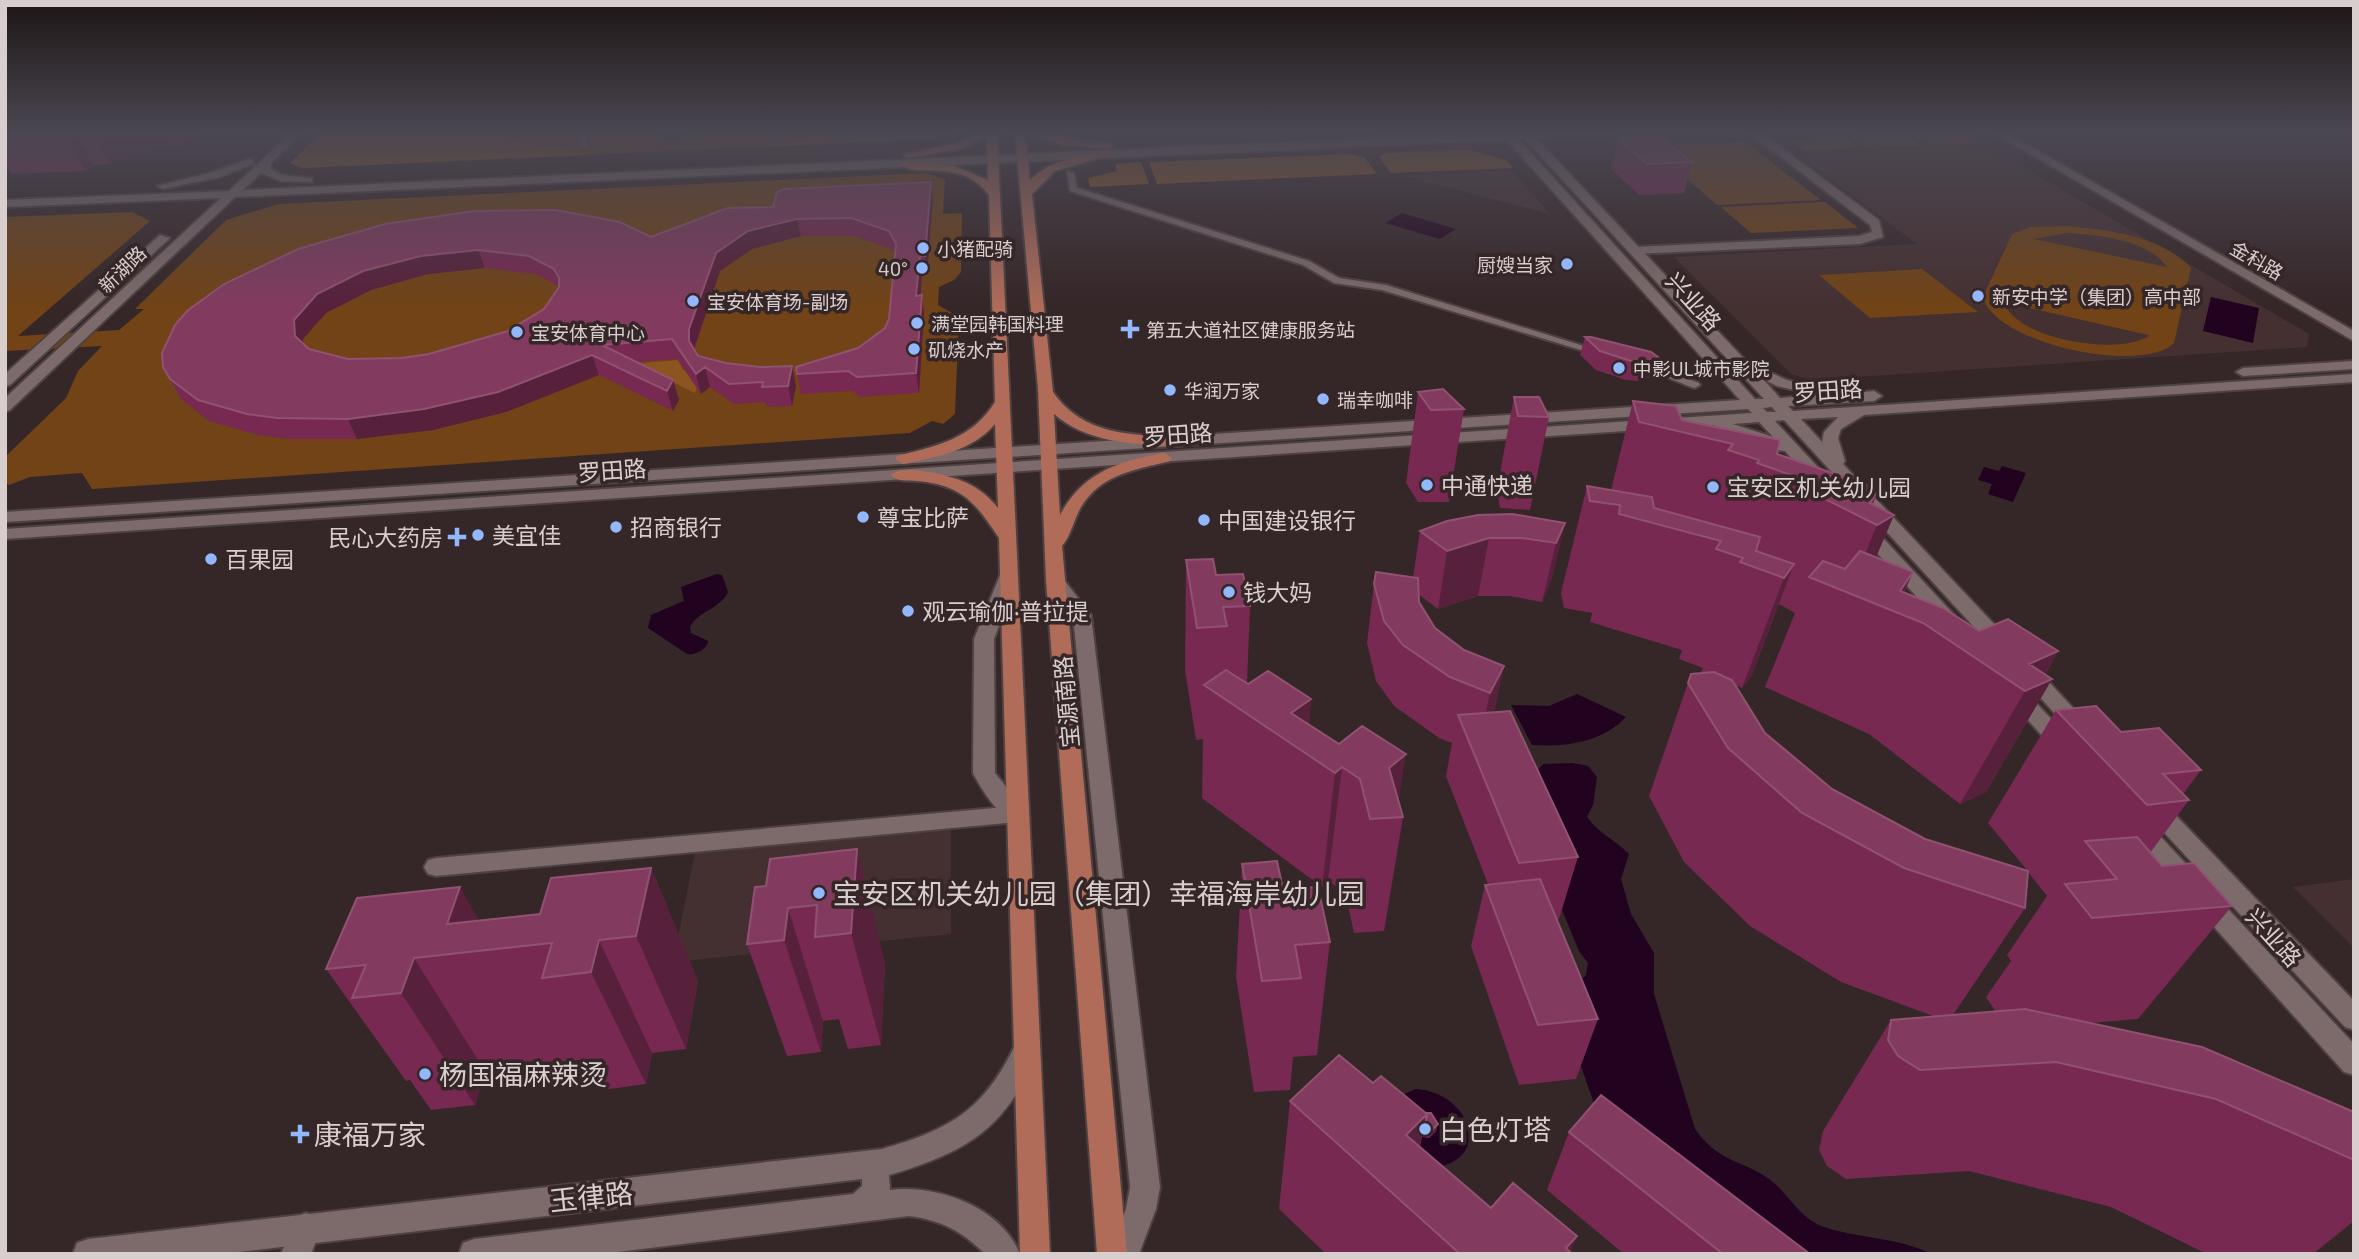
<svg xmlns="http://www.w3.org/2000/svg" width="2359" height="1259" font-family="'Exo 2','Noto Sans SC',sans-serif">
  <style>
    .built { fill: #453031 }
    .green { fill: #714316; fill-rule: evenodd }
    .forest { fill: #8c5520 }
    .water { fill: #21021f }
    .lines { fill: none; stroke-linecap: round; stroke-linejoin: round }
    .pedestrian-casing { stroke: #4e4141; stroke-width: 4 }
    .minor-casing { stroke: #4e4141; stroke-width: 4 }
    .tertiary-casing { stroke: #4e4141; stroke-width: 4 }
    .secondary-casing { stroke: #4e4141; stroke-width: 4 }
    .primary-casing { stroke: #4e4141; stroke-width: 4 }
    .pedestrian { fill: #7d6b6b; fill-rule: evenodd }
    .minor { fill: #7d6b6b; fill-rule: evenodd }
    .tertiary { fill: #7d6b6b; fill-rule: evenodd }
    .secondary { fill: #7d6b6b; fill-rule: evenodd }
    .primary { fill: #b06c58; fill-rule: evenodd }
    .wall { fill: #772951; fill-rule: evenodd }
    .shaded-wall { fill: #58213b }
    .building { fill: #823b5f; stroke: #905270; stroke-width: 2; fill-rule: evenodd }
    .poi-dot { fill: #93b7fd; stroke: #352627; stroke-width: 2.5 }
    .labels { text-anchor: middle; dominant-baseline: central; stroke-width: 7; stroke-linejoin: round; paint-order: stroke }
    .far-poi-label { font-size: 19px; fill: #d9cece; stroke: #352627; text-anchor: start }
    .far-street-label { font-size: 19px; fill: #d9cece; stroke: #352627 }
    .street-label { font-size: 23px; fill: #d9cece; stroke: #352627 }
    .poi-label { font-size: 23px; fill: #d9cece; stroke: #352627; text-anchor: start }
    .near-poi-label { font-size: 28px; fill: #d9cece; stroke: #352627; text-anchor: start }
    .near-street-label { font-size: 28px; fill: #d9cece; stroke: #352627 }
  </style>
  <rect width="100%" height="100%" fill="#352627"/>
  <path class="built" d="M1959,147l47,10 303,177 -2,13 -496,33 -20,-6 -117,-117 243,-13 -120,-90z
    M1512,171l38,43 -148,-38z
    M951,828v106l-278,28 22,-110z
    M2354,879v69l-61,-61z"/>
  <path class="green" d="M323,132h311l36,7 49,-7h232l-16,7 -633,29 -11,-5z
    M1965,133l17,10 -53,2 -16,-10z
    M1904,134l18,11 -55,3 -17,-12z
    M1843,136l17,12 -55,3 -17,-12z
    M1745,142l76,58 -104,5 -67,-59z
    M926,173l19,6 -2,35 19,-1 -1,59 -7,8 -15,7 -1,18 21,12 -4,97 -12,10 -11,-3 -22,12 -818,56 -10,-16 -52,4 -21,8 -4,-3v-25l61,-59 12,-27 24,-25 -97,5v-134l127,-5 18,9 -132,115 101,-6 25,-21h-9l91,-89 52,-16z
    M1825,202l33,26 -107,5 -30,-26z
    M2068,226c41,4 94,10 123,42l-17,75c-33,32 -179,1 -191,-46l29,-63 19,-7zM2067,233c32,2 80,6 100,34l-133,-28zM2004,302l144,33 1,1c-30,20 -133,4 -145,-34z
    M1922,269l56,43 -108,6 -51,-43z"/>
  <path class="forest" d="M323,132h157l109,23 -287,13 -12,-5z
    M834,132h117l-16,7 -166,7z
    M1467,149l39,11 7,8 -122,5 -12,-16 6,-4z
    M1351,154l13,3 13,17 -220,10 -8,-22z
    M1141,162l8,22 -59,3 -2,-9 29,-7 -2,-7z
    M679,360l3,9 18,11 -5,13 -56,-27 5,-3z"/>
  <path class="water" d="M1402,213l54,16 -16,10 -55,-16z
    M2211,297l48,11 -6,35 -50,-12z
    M2002,466l24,7 -13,29 -25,-8 4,-10 -14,-4 6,-13 15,4z
    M717,574l5,1 6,17c-9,18 -29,18 -38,35l1,6 17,8c0,7 -13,15 -21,13l-39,-26 3,-13 33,-14 -3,-14z
    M1577,694l49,23c-25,26 -60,30 -94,28l-21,-40 38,1z
    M1572,763l16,3 9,11 -4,28 -6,12c11,16 28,23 42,37l-8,25 10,35 23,39v41l41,135c26,37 51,30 79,54 17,15 28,38 53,45 36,11 69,9 105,26h-163l-168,-131 -49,-139 27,-2 7,-7 2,-12 -9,-12 -68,-165 21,-9 11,-13z
    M1416,1089c58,4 78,77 11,79l-34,-69z"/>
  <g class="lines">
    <defs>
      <path id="pedestrian" d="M577,132h8l3,16 -7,-2z
        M1067,171l7,2 3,15 232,73 30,17 47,7 217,67 -1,2h-8l-212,-64 -48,-7 -31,-18 -233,-74z
        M1638,359l61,24 1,2 -5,3 -4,-1 -57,-23 -1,-2z"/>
      <path id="minor" d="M1017,806l8,2 3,6 -3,6 -8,2 -581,54 -8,-2 -4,-7 4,-7 8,-2z"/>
      <path id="tertiary" d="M1748,132h12l119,88 4,17 -23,7 -229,10 -2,-3 6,-4 224,-11 13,-4 -2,-7z
        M1009,569l9,6 -24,64 1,134 33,41 -3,6c-22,7 -43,-30 -52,-47l1,-134 26,-64z
        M1055,574l6,2 30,39 69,572 -4,22 -17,45h-30l17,-45 4,-22 -57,-571 -27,-36z
        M306,1213l11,4 4,11 -10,26h-30l14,-37z"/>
      <path id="secondary" d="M292,132h11l-32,31v6l11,6 30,3v4l-32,-1 -19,-8 -18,17 1258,-58h114l-5,3 -74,3 211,224 40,18 39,9 1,6 47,-4 8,5 -8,5 -86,5 5,5 561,-37v8l-490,33 -23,14 -3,9 7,23 -2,3 167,177 3,5 -3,5h-14l-212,-231 -9,1 53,57 2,4 -2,4h-12l-31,-35 -10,-1 -28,-13 -32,-8 -1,-4 -1709,114v-10l1747,-116 -4,-4 -1743,113v-10l1735,-112 -233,-260 -1272,57 -225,213 -5,2v-14l216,-200 -216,9v-7l224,-9zM1518,139h7l239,260h-9zM1763,379l14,7 39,9 -36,3zM1772,407l4,5h-9l-4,-4zM1838,417l-14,15 -2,10 -21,-23zM1759,422l14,15 -40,-13z
        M1992,132h13l349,199v10z
        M249,159l4,1v4l-33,13 -57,12 -6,-3 56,-14z
        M160,235l10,3 -160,147 -5,1v-12z
        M2354,361v8l-111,7 -7,-4 7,-4z
        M1864,523l6,1 89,96 3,4 -3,4h-14l-87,-96 -3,-4 3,-4z
        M2029,666l7,2 51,55 4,5 -4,5h-14l-51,-55 -3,-5 3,-5z
        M2015,686l7,2 49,52 3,5 -3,5h-16l-47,-52 -3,-5z
        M2153,798l8,2 193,201v29l-9,-3 -200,-215 -3,-6 3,-6z
        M2138,818l8,3 208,223v31l-10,-3 -214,-239 -3,-6 3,-6z
        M1025,1039l9,4 4,8c-31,77 -71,101 -149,124l1,15c47,-6 111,17 130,64h-35c-23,-23 -44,-34 -76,-38l-308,38h-142l4,-11 11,-4 379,-45 9,-8v-7l-641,75h-148l4,-11 11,-4 794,-90c70,-20 103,-40 134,-106z"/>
      <path id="primary" d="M979,132h18l53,1122h-30l-21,-716c-24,-36 -37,-53 -82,-57 -10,-1 -20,1 -26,-6 12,-12 61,1 76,8 13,6 23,15 31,25l-3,-84c-23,27 -58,33 -92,40l-8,-5 2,-3c40,-10 75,-17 98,-54l-6,-207c-29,-38 -67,-15 -90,-31l5,-3 50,5 34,14 -1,-44 -23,12 -56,10 -5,-3 54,-12z
        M1015,132c31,0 62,8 94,11l5,3 -5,3 -47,-4 -37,-11 5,46c21,-20 50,-25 78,-29l5,3 -58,17 -23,23 21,198c25,36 62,42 104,44 9,0 19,-2 26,5l-8,5c-42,-2 -88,-3 -121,-32l6,101c23,-43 59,-54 104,-62l8,5 -2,3c-35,9 -69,13 -89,46 -7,12 -10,29 -19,39l65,708h-30l-51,-674 -8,-191z"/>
    </defs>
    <use href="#pedestrian" class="pedestrian-casing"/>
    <use href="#minor" class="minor-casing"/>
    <use href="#tertiary" class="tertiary-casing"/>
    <use href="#secondary" class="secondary-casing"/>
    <use href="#primary" class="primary-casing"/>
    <use href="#pedestrian" class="pedestrian"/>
    <use href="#minor" class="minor"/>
    <use href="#tertiary" class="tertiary"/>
    <use href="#secondary" class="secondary"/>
    <use href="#primary" class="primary"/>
  </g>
  <path class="wall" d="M5,132h195l-18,14h-13l-59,18 -17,1 -8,6 -73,3 -7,-11z
    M1618,139l74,23 -8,31 -45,2 -28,-26z
    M933,199l-6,75 -5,1 -2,20 4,19 -5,79 -58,4 -9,-6 -51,3 -5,-27 62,-19 27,-20 4,-9 6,-64 -3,-6 -38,-13h-53l-49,13 -32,22 -26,79 4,6 28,7 34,4 32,-1 4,20 -4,20 -25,1 -2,-5 -31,2 -24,-17 -9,7 -24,-35 -40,3 36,18 6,20 -6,11 -74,-36 -93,37 -73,18 -76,9h-69l-30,-4 -49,-14 -28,-22 -11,-20 128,-130 353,-12zM485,268l51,6 23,13 -15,22 -36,22 -79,23 -28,4 -53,1 -39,-10 -6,-6v-4l23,-26 45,-23 57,-16z
    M1585,337l73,20 -5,19 -12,5 -15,-1 -30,-10 -16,-15z
    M1418,392l46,17 -15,93h-31l-12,-19z
    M1514,397l35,20 -19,93 -30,-2 -3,-19z
    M1633,401l144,53 102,35 -6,15 21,11 -18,42 37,15 -9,21 75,38 79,20 -13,24 7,4 -66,113 -26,12 -91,-70 -104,-47 30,-74 -16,-9 -27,71 -10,13 -7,-3 30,48 67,56 93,50 102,31 -39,-47 68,-113 65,22 80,38 -18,24 6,6 -39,53 12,13 70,40 -94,113 -48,4 264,89v109l-41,33h-106l-96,-47 -142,-36 -123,8 -19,-13 -8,-16 4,-19 68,-111 45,-3 -95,-35 -91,-56 -66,-64 -35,-66 42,-122 13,-1 -3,-1 2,-4 -24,-9 3,-9 -92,-28 2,-9 -28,-5 -3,-15 26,-107 24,4zM2028,872l19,24 -40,59 4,6 -25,36 10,15 -43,3 72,-107z
    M1565,523l-14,58 -9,21 -32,-6h-32l-40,13 -20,-15 1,8 16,26 29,22 40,16 -10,46 84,145 -19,62h-3l42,100 -22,60 -57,6 -48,-139 14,-61 3,-1 -42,-108 6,-33 -13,-5 -45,-32 -18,-25 -9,-38 7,-59 39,-7 7,-46z
    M1186,560l30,15 34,31 -3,78 64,15 -2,25 90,78 4,15 -19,114 -30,2 -9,-41 -17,-11 -6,6 -120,-89 1,-59 -7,1 -11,-70z
    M770,859l115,104 -4,82 -33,4 -9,-30 -16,2 -2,31 -34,4 -40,-112 19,-58z
    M1242,864l41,25 47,53 -13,113 -24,2 -3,33 -36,2 -18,-115z
    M651,868l47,113 -12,68 -34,4 -6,31 -44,6 -16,-31 -101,12 -10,34 -44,5 -21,-30 -4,1 -80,-112 153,-48 61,-7z
    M1373,1083l52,30 13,11 -2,7 -7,7 -7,-1 -2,10 71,61 86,28 -7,16 2,2h-246l-47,-45 11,-108z
    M1569,1132l241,122h-186l-77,-64z"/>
  <path class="shaded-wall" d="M71,132h5l17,33 -8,6 -19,-36z
    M93,132h69l7,14 -59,18z
    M175,132h25l-18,14z
    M931,182l2,17 -6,75 -2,-18z
    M797,219l4,17 -49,13 -32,22 -26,78v11l-5,-19v-12l27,-76 32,-22z
    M478,250l7,18 -57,6 -57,16 -45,23 -23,26 1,16 -9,-19 -1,-16 23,-26 46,-23 58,-15z
    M920,256l2,19 -3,39 -3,-18z
    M922,295l2,19 -5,79 -3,-20z
    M592,355l7,20 -93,37 -73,18 -76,9 -9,-20z
    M1658,357l-5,19 -12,5 5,-19z
    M792,366l4,20 -4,20 -4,-20z
    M705,367l5,20 -9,7 -5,-20z
    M673,380l6,20 -6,11 -6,-20z
    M1894,515l-35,82 -10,-4 28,-68z
    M1565,523l-14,58 -9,21 14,-59z
    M1489,538l-11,58 -40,13 9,-58z
    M1794,564l-42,111 -10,13 42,-110z
    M1913,572l-18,39 5,-20z
    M2058,651l-19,34 13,-6 -66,113 -26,12 65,-113 4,-27z
    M1504,666l-13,60 -14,27 13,-60z
    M1311,699l-5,55 -15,-41z
    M1406,754l-10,63 -7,-49z
    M1342,767l-14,114 -6,6 13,-114z
    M857,849l28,114 -4,82 -30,-112z
    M651,868l47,113 -12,68 -50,-113z
    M460,887l35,62 -48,-25z
    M788,908l35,113 -2,31 -37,-112z
    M599,940l53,113 -6,31 -55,-112z
    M414,958l71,113 -10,34 -74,-112z
    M1427,1114l-21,91v-70z
    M1438,1124l-2,7 -7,7 2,-7z
    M1577,1236l-8,18 -3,-6z"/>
  <path class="building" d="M5,132h66l-5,3 -61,3z
    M1661,137l31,25 -45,2 -29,-25z
    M931,182l-6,74h-5l-4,40 6,-1 -6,78 -59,4 -9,-6 -51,3 -1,-7 62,-19 27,-20 4,-9 7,-75 -7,-13 -38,-13 -54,1 -49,12 -32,22 -27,76v12l9,15 28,7 34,4 32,-1 -4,20 -26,1 1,-5 -34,2 -24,-17 -9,7 -24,-35 -70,6 71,35 -6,11 -75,-36 -94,37 -74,17 -76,10 -71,-1 -30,-4 -49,-14 -28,-21 -7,-12 -1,-14 13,-28 12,-14 37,-27 74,-35 87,-25 89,-13 81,-1 65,12 31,15 77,-29 45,-1 4,-15 8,-3zM478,250l51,6 25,13 5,9v9l-15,22 -36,22 -79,23 -28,4 -53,1 -39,-10 -14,-13 -1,-16 23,-26 46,-23 58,-15z
    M1585,337h6l60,15 7,5 -12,5 -15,-1 -31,-10z
    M1443,389l21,20 -33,1 -13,-18z
    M1514,397h25l10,20 -31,-1z
    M1633,401l43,5 6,14 98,20 -3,14 102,35 -9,14 24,12 -17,10 -68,-34 10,-6 -62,-22 2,-3 -31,-10 5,-6 -94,-22z
    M1587,486l65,11 2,11 106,29 -4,14 38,13 -10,14 -44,-16 3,-4 -27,-9 5,-8 -102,-27 1,-9 -30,-4z
    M1512,514l53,9 -9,20 -34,-5h-33l-42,13 -27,-20 27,-10 31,-6z
    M1860,551l53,21 -13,19 43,17 36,23 29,-12 50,32 -29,13 23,15 -27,12 -102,-68 -114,-46 14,-16 22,8z
    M1213,559l3,16 27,-1 7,32 -27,1 4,19 -30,2 -11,-68z
    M1376,572l42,6 1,24 16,26 29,22 40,16 -14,27 -40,-16 -47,-32 -19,-24 -10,-37z
    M1226,670l22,14 20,-13 43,28 -20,14 48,31 23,-18 44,28 -17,14 14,49 -33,2 -10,-40 -18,-12 -7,6 -131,-88z
    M1714,672l18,8 33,53 67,56 93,50 103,32 -3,37 -121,-40 -102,-55 -74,-65 -40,-65 3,-9z
    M2096,706l25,26 38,-4 42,42 -38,4 26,26 -42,5 -91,-95z
    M1510,711l68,146 -59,6 -61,-148z
    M2137,837l25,29 32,-3 38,43 -140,12 -27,-34 52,-5 -32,-38z
    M857,849l-6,84 -36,4 2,-32 -29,3 -4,32 -37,4 8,-57 11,-1 4,-27z
    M1277,861l6,28 35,-2 12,55 -35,3 6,33 -39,3 -20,-117z
    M651,868l-15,68 -37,4 -8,32 -49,6 10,-35 -138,15 -13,35 -49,5 14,-33 -40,4 31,-71 103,-11 -13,37 93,-10 11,-36z
    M1540,879l58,140 -60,6 -53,-140z
    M2025,1009l177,38 152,65v48l-138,-61 -160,-37 -136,8 -22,-14 -10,-16 3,-20z
    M1339,1055l34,28 8,-7 46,38 -21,21 85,73 22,-25 64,53 -11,12 6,6h-112l-170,-153z
    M1601,1095l209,159h-87l-154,-122z
    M1425,1113h6l7,11 -7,7 -7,-1 3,-16z"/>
  <linearGradient id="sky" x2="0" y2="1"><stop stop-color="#1d1515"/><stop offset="0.43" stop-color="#4b4752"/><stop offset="1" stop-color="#4b4752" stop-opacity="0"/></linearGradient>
  <rect width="2359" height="308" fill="url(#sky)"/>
  <g class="poi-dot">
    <circle cx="923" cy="248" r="7"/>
    <circle cx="1567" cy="264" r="7"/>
    <circle cx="922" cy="268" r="7"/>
    <circle cx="1978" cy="296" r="7"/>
    <circle cx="693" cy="301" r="7"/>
    <circle cx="917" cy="323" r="7"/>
    <path d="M1126.5 318.5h7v7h7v7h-7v7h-7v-7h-7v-7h7z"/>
    <circle cx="517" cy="332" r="7"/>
    <circle cx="914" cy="349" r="7"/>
    <circle cx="1619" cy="368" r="7"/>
    <circle cx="1170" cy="390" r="7"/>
    <circle cx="1323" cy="399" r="7"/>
    <circle cx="1427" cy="485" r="7"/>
    <circle cx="1713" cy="487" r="7"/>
    <circle cx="863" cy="517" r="7"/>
    <circle cx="1204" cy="520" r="7"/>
    <circle cx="616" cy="527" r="7"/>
    <circle cx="478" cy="535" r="7"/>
    <path d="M453.5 526.5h7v7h7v7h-7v7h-7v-7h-7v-7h7z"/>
    <circle cx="211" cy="559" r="7"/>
    <circle cx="1229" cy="592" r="7"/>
    <circle cx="908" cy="611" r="7"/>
    <circle cx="819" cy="893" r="7"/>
    <circle cx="425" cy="1074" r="7"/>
    <circle cx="1425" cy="1129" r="7"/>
    <path d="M296.5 1123.5h7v7h7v7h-7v7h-7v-7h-7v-7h7z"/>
  </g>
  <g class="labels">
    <g class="far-poi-label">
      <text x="937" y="248">小猪配骑</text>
      <text x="1553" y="264" text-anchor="end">厨嫂当家</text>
      <text x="908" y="268" text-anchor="end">40°</text>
      <text x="1992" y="296">新安中学（集团）高中部</text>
      <text x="707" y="301">宝安体育场-副场</text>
      <text x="931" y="323">满堂园韩国料理</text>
      <text x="1146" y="329">第五大道社区健康服务站</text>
      <text x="531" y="332">宝安体育中心</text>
      <text x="928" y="349">矶烧水产</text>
      <text x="1633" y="368">中影UL城市影院</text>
      <text x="1184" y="390">华润万家</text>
      <text x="1337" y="399">瑞幸咖啡</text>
    </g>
    <g class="far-street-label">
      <text transform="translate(2257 260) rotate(30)">金科路</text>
      <text transform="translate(122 269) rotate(-44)">新湖路</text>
    </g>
    <g class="street-label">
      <text transform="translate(1694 301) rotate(48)">兴业路</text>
      <text transform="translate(1828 390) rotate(-4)">罗田路</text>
      <text transform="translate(1178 434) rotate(-4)">罗田路</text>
      <text transform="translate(612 470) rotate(-4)">罗田路</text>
      <text transform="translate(1066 702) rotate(-95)">宝源南路</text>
      <text transform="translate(2274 937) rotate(48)">兴业路</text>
    </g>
    <g class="poi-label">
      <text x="1441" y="485">中通快递</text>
      <text x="1727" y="487">宝安区机关幼儿园</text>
      <text x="877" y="517">尊宝比萨</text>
      <text x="1218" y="520">中国建设银行</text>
      <text x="630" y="527">招商银行</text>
      <text x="492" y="535">美宜佳</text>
      <text x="443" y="537" text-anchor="end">民心大药房</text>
      <text x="225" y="559">百果园</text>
      <text x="1243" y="592">钱大妈</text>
      <text x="922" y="611">观云瑜伽·普拉提</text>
    </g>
    <g class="near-poi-label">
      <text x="833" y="893">宝安区机关幼儿园（集团）幸福海岸幼儿园</text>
      <text x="439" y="1074">杨国福麻辣烫</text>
      <text x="1439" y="1129">白色灯塔</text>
      <text x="314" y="1134">康福万家</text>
    </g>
    <g class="near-street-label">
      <text transform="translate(591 1196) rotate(-6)">玉律路</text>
    </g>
  </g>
  <rect width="2359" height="1259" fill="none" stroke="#d9cece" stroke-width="14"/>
</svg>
